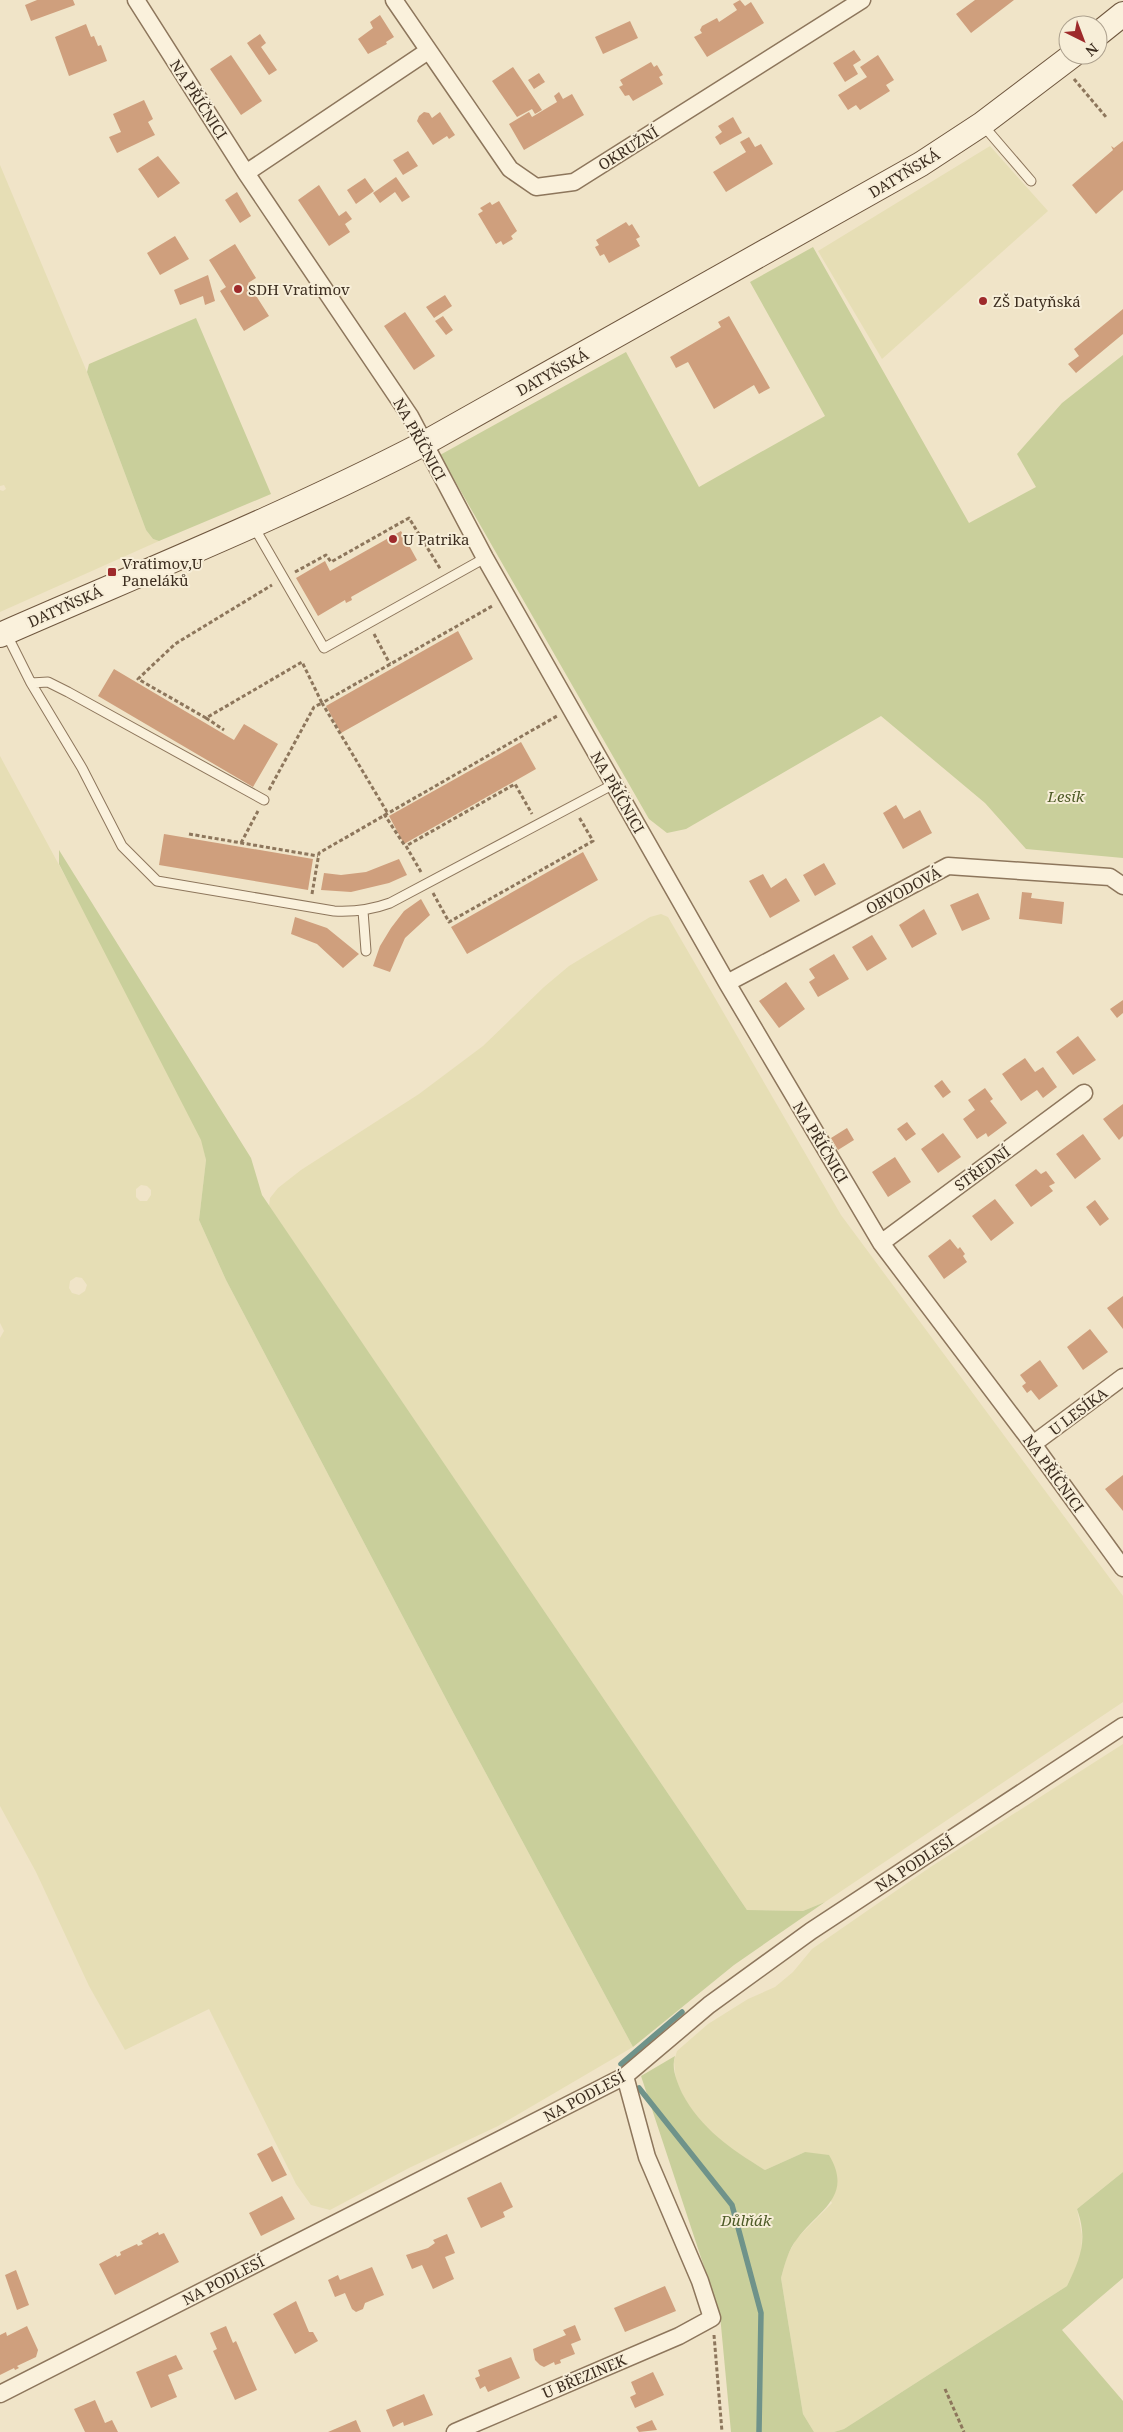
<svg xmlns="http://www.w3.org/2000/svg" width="1123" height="2432" font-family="'Noto Serif',serif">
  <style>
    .farmland { fill: #e6deb5; fill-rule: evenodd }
    .green { fill: #c9cf9b }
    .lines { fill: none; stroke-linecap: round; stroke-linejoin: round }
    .stream { stroke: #6f938a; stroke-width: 5.5 }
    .building { fill: #cf9f7d }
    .service-casing { stroke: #8d765c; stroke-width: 11 }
    .minor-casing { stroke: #8d765c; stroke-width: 19 }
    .secondary-casing { stroke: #6f573f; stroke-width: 26 }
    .path { stroke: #8d765c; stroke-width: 3; stroke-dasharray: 4 2.5; stroke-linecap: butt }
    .service { stroke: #faf1dc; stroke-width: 9 }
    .minor { stroke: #faf1dc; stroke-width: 16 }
    .secondary { stroke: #faf1dc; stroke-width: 24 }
    .poi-dot { fill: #9e2a2b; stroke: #f7eed8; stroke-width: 2 }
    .labels { text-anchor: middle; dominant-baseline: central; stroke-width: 4; stroke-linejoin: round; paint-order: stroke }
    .street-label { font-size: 15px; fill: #3d2e20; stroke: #f7eed8 }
    .poi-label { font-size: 15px; fill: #3d2e20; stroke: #f7eed8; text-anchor: start }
    .park-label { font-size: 15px; font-style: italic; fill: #4d5a26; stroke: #f7eed8 }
  </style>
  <rect width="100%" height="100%" fill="#f0e4c8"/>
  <path class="farmland" d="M990,146l58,65 -166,148 -64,-108z
    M0,165l87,207 59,158 7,9 6,2 -159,71v-122l3,1 3,-2 -2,-4 -4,1z
    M0,756l97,179 105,205 4,20 -7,60 27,60 228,434 179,333 -135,79 -89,42 -79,42 -19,-5 -15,-21 -87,-175 -84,41 -36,-64 -53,-114 -36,-66v-468l4,-7 -4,-8zM141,1185l6,1 4,4v5l-4,6h-7l-4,-4v-8zM76,1277l6,1 5,7 -2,6 -6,4 -7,-2 -3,-5 1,-7z
    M661,914l7,3 173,298 282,381v106l-298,200 -22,9 -56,-1 -478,-704 1,-8 8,-10 23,-18 118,-76 64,-48 61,-59 25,-21 81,-49z
    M1123,1744v428l-46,37 5,26 -1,22 -14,29 -223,143 -10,3h-20l-11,-18 -22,-136 6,-22 10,-18 35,-35 -27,-51 -40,18 -29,-18 -24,-18 -22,-25 -14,-27 -2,-21 3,-10 31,-27 40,-25 27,-12 18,-15 19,-23 117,-81z"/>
  <path class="green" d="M813,247l156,276 67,-36 -19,-33 45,-51 61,-48v503l-97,-9 -41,-46 -104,-87 -195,113 -19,4 -18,-14 -209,-364 186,-103 73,135 126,-71 -75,-134z
    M196,318l75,176 -112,47 -6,-2 -7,-9 -59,-158 2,-8z
    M59,850l192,308 11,37 485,715 56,1 22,-9 -91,63 -101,82 -179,-333 -228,-434 -27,-60 7,-60 -5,-20 -142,-276z
    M675,2056c-4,12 2,26 7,37 19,36 49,56 83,77l40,-18 24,3c25,42 -11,55 -32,84 -9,11 -12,25 -16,39l22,136 11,18h-83l-11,-117 -79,-239z
    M1123,2172v106l-61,52 61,71v31h-289l10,-3 223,-143c14,-29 21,-46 10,-77z"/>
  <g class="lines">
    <path class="stream" d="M621,2064l61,-52
      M639,2088l93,117 29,108 -2,119"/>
  </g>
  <path class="building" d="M37,0h36l2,5 -44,16 -6,-16z
    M740,0l5,6 6,-4 13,21 -57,34 -13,-20 8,-4 -2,-3 2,-4 15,-8 2,4 18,-12 -4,-6z
    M975,0h39l-43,33 -15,-19z
    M380,15l14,22 -8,5 1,2 -19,10 -10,-15 15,-11 -3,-6z
    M630,21l8,17 -35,16 -8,-17z
    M86,24l5,13 3,-1 4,10 3,-1 6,16 -38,15 -14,-39z
    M260,34l6,9 -5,4 16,23 -8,5 -22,-32z
    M854,50l7,10 -8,5 5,9 -13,8 -12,-19z
    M231,55l31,46 -21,14 -31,-46z
    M878,55l16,25 -8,5 4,6 -30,19 -4,-5 -8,5 -10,-15 29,-18 -7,-10z
    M651,62l3,5 3,-2 6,10 -4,2 4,7 -30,17 -4,-6 -4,1 -6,-9 4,-2 -3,-5z
    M513,67l29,43 -7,4 -3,-5 -15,8 -25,-36z
    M539,73l6,9 -11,7 -6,-9z
    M559,92l4,7 9,-5 12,21 -60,35 -15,-26 20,-12 3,5 25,-15 -3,-6z
    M144,100l9,19 -5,3 7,13 -38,18 -8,-16 12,-5 -8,-18z
    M424,112l5,1 3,5 8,-6 15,23 -6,4 -2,-3 -14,9 -16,-24 2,-5z
    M733,117l9,16 -22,12 -5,-8 7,-5 -4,-6z
    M749,137l6,10 6,-3 12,20 -47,28 -13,-20 33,-20 -6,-10z
    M1123,141v49l-27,24 -24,-29 41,-35 -2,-4 3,2z
    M408,151l10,15 -15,9 -10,-15z
    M158,156l22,27 -22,15 -20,-29z
    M396,177l14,20 -8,5 -7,-10 -15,11 -7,-10z
    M365,178l9,13 -18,13 -9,-14z
    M319,185l20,31 7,-5 6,8 -7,5 5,8 -21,14 -31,-46z
    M237,192l14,24 -11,7 -15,-23z
    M499,201l18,30 -6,5 2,3 -10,6 -2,-4 -5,3 -18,-30 5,-3 -3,-3 10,-6 2,3z
    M626,222l3,4 3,-2 8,13 -4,2 4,7 -31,17 -5,-9 -4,2 -5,-9 4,-2 -3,-5z
    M175,236l14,23 -29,16 -13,-22z
    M235,244l21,34 -8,5 21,33 -25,15 -24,-40 6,-4 -17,-27z
    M208,275l7,26 -10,4 -2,-9 -23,9 -6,-15z
    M445,295l7,11 -18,12 -8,-11z
    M1123,309v25l-47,39 -8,-9 11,-8 -5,-7z
    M405,312l30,44 -21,14 -30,-44z
    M443,316l10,14 -7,5 -11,-14z
    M729,316l41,72 -11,6 -5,-9 -40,24 -26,-47 -12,6 -6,-11 51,-30 -3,-5z
    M401,531l16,29 -66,37 1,3 -6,3 -1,-3 -27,16 -22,-38 29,-17 5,10z
    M458,631l15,28 -132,74 -15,-27z
    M114,669l120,71 10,-16 34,20 -25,43 -155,-91z
    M521,742l15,27 -132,75 -15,-28z
    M896,805l8,14 16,-9 12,23 -29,16 -20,-36z
    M164,834l149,25 -5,31 -149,-25z
    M583,852l15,28 -131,74 -16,-27z
    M399,859l8,16 -18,8 -38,9 -30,-2 3,-17 17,2 25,-3z
    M824,863l12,21 -21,12 -12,-21z
    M763,874l8,14 15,-10 14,23 -30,17 -21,-37z
    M1022,892l10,1 -1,5 33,4 -2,22 -43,-5z
    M978,893l12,26 -28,12 -12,-26z
    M421,899l9,16 -25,23 -15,34 -17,-6 7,-20 11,-18 13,-17z
    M924,909l13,25 -25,14 -13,-23z
    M295,917l32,11 32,26 -16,14 -26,-24 -26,-10z
    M872,935l15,24 -20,12 -15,-24z
    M834,954l15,25 -31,18 -9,-15 6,-4 -6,-9z
    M786,982l19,27 -26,19 -20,-27z
    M1123,1000v13l-6,5 -7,-9z
    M1078,1036l18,24 -23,15 -17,-23z
    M1025,1058l10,14 8,-5 14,20 -14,11 -6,-8 -16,11 -19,-27z
    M942,1080l9,12 -8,6 -9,-12z
    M985,1088l8,11 -3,2 17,22 -19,14 -2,-4 -9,6 -14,-20 12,-9 -7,-10z
    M1123,1104v32l-4,4 -16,-21z
    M907,1122l9,12 -10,7 -9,-12z
    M847,1128l7,12 -16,10 -7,-12z
    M943,1133l18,24 -23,16 -17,-24z
    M1083,1134l18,25 -26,20 -19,-25z
    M895,1157l16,25 -23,15 -16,-25z
    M1036,1169l5,5 5,-3 9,12 -6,3 4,5 -22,16 -16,-22z
    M995,1199l19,24 -23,18 -19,-25z
    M1095,1200l14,19 -9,7 -14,-19z
    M950,1239l8,10 2,-2 5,7 -2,2 4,6 -23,17 -16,-23z
    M1123,1296v33l-16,-21z
    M1090,1329l18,23 -25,18 -16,-23z
    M1040,1360l18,26 -19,14 -8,-10 -4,3 -5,-7 4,-3 -6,-8z
    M1123,1475v36l-18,-22z
    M272,2146l15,29 -15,7 -15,-28z
    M501,2182l12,25 -10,5 2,5 -24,11 -14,-30z
    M282,2196l13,23 -34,17 -12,-23z
    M158,2232l1,3 5,-2 15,29 -64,33 -16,-31 17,-9 1,2 4,-2 -1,-3 17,-8 1,2 5,-2 -2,-3z
    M447,2234l8,19 -10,4 9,22 -21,10 -11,-24 -10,4 -6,-14 22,-7 7,-5 -2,-3z
    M372,2267l12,28 -19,8 -2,6 -7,3 -4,-3 -7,-16 -10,4 -7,-17 10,-5 2,5z
    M16,2270l13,35 -12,5 -12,-35z
    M665,2286l11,25 -51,21 -11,-24z
    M296,2301l13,31h4l5,9 -23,13 -22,-40z
    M575,2325l6,15 -10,4 4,10 -15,6 1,3 -6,2 -1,-3 -10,5 -4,-2 -5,-5 -2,-11 33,-14 -3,-5z
    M27,2326l11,24 -2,7 -19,9 2,2 -4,2 -1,-2 -14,7v-40l6,-3 1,4z
    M226,2326l7,17 3,-2 21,49 -22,10 -22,-49 4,-2 -7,-16z
    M176,2355l7,14 -15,6 9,22 -26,11 -15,-36z
    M511,2357l9,21 -32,14 -3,-6 -5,3 -5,-11 5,-2 -2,-6z
    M653,2372l11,23 -29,13 -5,-11 6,-3 -5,-12z
    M424,2394l9,21 -29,11 -1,-4 -10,5 -7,-17z
    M95,2400l10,23 7,-3 6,12h-33l-11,-23z
    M356,2420l5,12h-33z
    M652,2420l5,10 -18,2 -3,-5z"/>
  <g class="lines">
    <defs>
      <path id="service" d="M982,124l49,57
        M254,527l70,121 161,-90
        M6,633l25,50 51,85 40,78 35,35 177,30c20,1 37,-1 56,-8l224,-119
        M31,683l17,-1 20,10 196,108
        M363,911l3,40"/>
      <path id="minor" d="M136,0l110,173 164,243 75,142 242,425 154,260 152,201 90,124
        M394,0l116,169 26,18 38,-5 288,-182
        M246,173l182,-122
        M727,983l221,-117 162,11 13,9
        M881,1243l203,-150
        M1033,1444l90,-67
        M0,2394l625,-318 84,-71 102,-74 312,-205
        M455,2432l224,-96 33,-18 -12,-37 -53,-124 -22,-81"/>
      <path id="secondary" d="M1098,34l25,-20
        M0,635c141,-62 286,-120 423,-191l498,-280 61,-40 91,-69"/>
    </defs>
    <use href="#service" class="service-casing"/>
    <use href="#minor" class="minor-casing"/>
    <use href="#secondary" class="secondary-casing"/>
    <path class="path" d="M1074,79l32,38
      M295,572l31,-17 5,7 78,-44 32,52
      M374,634l16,30
      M206,718l18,12
      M269,790l45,-83 8,-4 -20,-41 -96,56 -68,-39 37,-35 97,-59
      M387,812l-65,-109 172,-98
      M384,814l21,32
      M189,834l129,22
      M241,843l17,-32
      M421,872l-15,-26 109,-62 17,30
      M433,893l16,29 144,-81 -14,-24
      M312,894l7,-41 238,-137
      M714,2335l8,97
      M945,2389l19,43"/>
    <use href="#service" class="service"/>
    <use href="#minor" class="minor"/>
    <use href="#secondary" class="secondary"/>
  </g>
  <g class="poi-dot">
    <circle cx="238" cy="289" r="5"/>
    <circle cx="983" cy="301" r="5"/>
    <circle cx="393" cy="539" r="5"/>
    <rect x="107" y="567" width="10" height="10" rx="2.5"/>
  </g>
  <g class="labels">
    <g class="street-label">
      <text transform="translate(199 99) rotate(57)">NA PŘÍČNICI</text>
      <text transform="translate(628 148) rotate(-32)">OKRUŽNÍ</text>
      <text transform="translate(904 173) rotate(-31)">DATYŇSKÁ</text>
      <text transform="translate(552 372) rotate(-29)">DATYŇSKÁ</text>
      <text transform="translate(420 439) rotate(61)">NA PŘÍČNICI</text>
      <text transform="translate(65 606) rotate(-24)">DATYŇSKÁ</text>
      <text transform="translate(618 792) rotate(60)">NA PŘÍČNICI</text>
      <text transform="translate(903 890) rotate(-28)">OBVODOVÁ</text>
      <text transform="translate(821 1142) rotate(59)">NA PŘÍČNICI</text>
      <text transform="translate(982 1168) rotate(-36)">STŘEDNÍ</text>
      <text transform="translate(1078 1411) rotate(-37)">U LESÍKA</text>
      <text transform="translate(1054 1473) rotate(54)">NA PŘÍČNICI</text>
      <text transform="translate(914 1863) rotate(-33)">NA PODLESÍ</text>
      <text transform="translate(584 2096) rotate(-28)">NA PODLESÍ</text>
      <text transform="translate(223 2280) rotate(-27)">NA PODLESÍ</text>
      <text transform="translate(584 2376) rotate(-23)">U BŘEZINEK</text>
    </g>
    <g class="poi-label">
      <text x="248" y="289">SDH Vratimov</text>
      <text x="993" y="301">ZŠ Datyňská</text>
      <text x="403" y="539">U Patrika</text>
      <text x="122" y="563">Vratimov,U<tspan x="122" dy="17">Paneláků</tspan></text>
    </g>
    <g class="park-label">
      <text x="1066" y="796">Lesík</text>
      <text x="746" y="2220">Důlňák</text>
    </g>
  </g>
  <g transform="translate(1083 40) rotate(138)"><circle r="24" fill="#f7eed8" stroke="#ada18e"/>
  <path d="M0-4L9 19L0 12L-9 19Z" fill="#9e2a2b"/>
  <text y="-8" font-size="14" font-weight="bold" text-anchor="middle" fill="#3d2e20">N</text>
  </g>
</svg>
